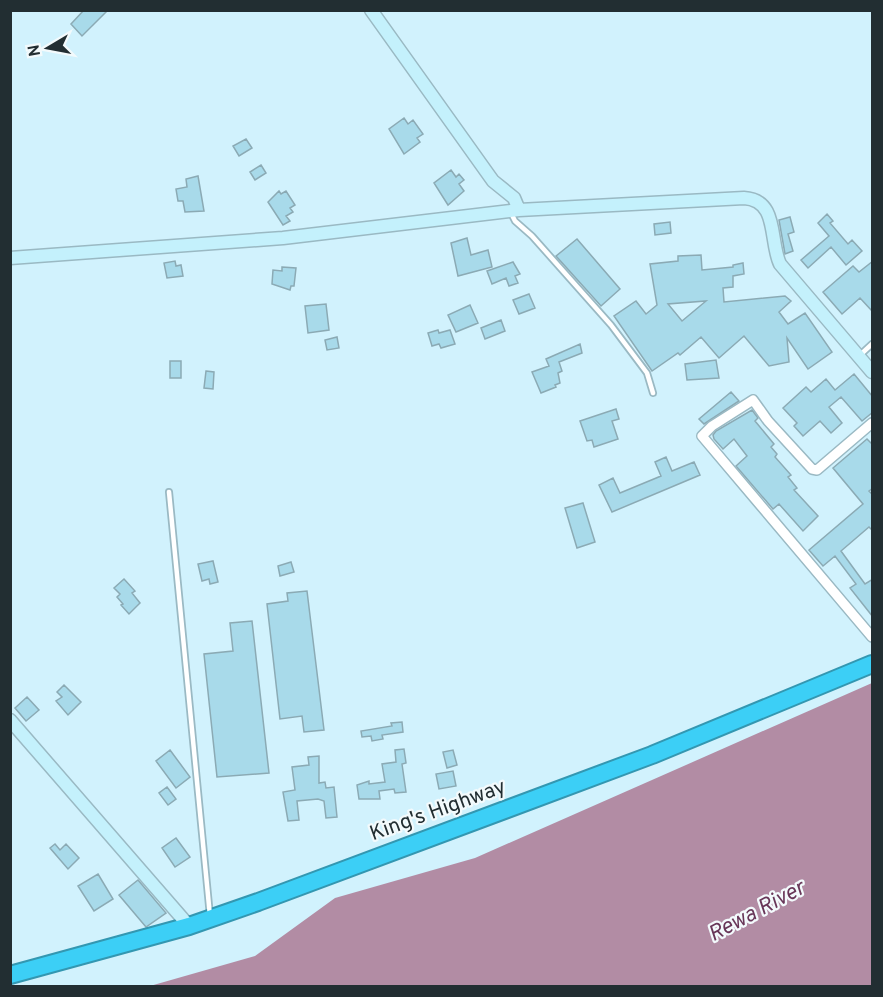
<svg xmlns="http://www.w3.org/2000/svg" width="883" height="997" font-family="Overpass,sans-serif">
  <style>
    .water { fill: #b28ca4 }
    .building { fill: #a8daea; stroke: #8baab4; stroke-width: 1.5; fill-rule: evenodd }
    .lines { fill: none; stroke-linecap: round; stroke-linejoin: round }
    .lane-casing { stroke: #9ab9c3; stroke-width: 8 }
    .street-casing { stroke: #9ab9c3; stroke-width: 12 }
    .secondary-casing { stroke: #9ab9c3; stroke-width: 15 }
    .highway-casing { stroke: #3397b1; stroke-width: 20 }
    .lane { stroke: #fff; stroke-width: 4.5 }
    .street { stroke: #fff; stroke-width: 9 }
    .secondary { stroke: #c4f1fc; stroke-width: 12 }
    .highway { stroke: #3ccff6; stroke-width: 16 }
    .labels { text-anchor: middle; dominant-baseline: central; stroke-width: 4.5; stroke-linejoin: round; paint-order: stroke }
    .street-label { font-size: 21px; fill: #222e32; stroke: #f3fafc }
    .water-label { font-size: 22px; font-style: italic; fill: #683658; stroke: #f3fafc }
  </style>
  <rect width="100%" height="100%" fill="#d1f2fd"/>
  <path class="water" d="M872,683v303h-722l105,-30 80,-58 140,-40z"/>
  <path class="building" d="M84,10h24l-26,26 -11,-12z
    M404,118l4,6 5,-4 10,14 -6,4 3,4 -16,12 -15,-25z
    M246,139l6,9 -13,8 -6,-10z
    M261,165l5,8 -11,7 -5,-8z
    M451,170l5,7 3,-3 5,6 -5,4 5,7 -16,14 -14,-22z
    M198,176l6,35 -19,1 -2,-11h-5l-2,-12 11,-2 -1,-8z
    M279,191l2,3 5,-3 9,14 -5,3 3,4 -7,4 4,5 -7,4 -15,-23z
    M827,214l6,7 -3,2 18,21 4,-4 10,11 -16,14 -15,-18 -23,21 -7,-8 28,-24 -11,-13z
    M790,217l4,15 -6,2 5,17 -8,3 -6,-34z
    M670,222l1,11 -16,2 -1,-11z
    M467,238l4,17 17,-5 4,17 -34,9 -7,-33z
    M577,239l43,50 -19,17 -45,-50z
    M701,255l1,15 31,-3v-2l10,-2 1,11 -11,2v11l-10,1 1,14 61,-6 6,5 -12,11 9,12 17,-11 27,39 -24,17 -21,-31 2,24 -20,4 -25,-30 -25,22 -18,-21 -21,18 -2,-2 -26,18 -38,-55 22,-15 10,13 11,-9 -7,-41 28,-3v-5zM706,301l-24,20 -14,-17z
    M175,261l1,5 5,-1 2,11 -16,2 -3,-15z
    M873,261v51l-13,-14 -18,16 -19,-22 30,-26 6,6z
    M513,262l7,12 -5,2 3,7 -9,3 -3,-8 -14,6 -5,-13z
    M282,267l14,1 -2,18h-3l-1,4 -18,-6 1,-14 9,1z
    M529,294l6,14 -16,6 -6,-14z
    M326,304l3,26 -21,3 -3,-27z
    M470,305l8,18 -22,9 -8,-17z
    M501,320l4,11 -20,8 -4,-11z
    M438,330l1,3 11,-3 5,14 -14,4 -2,-4 -7,2 -4,-13z
    M337,337l2,11 -12,2 -2,-10z
    M580,344l2,9 -23,9 3,9 -4,2 2,10 -5,2 1,2 -15,6 -9,-21 17,-6 -3,-7z
    M716,360l3,18 -32,2 -2,-16z
    M170,361h11v17h-11z
    M206,371l8,1 -1,17 -9,-1z
    M854,374l19,23v15l-11,9 -21,-24 -12,10 13,16 -11,10 -11,-12 -17,15 -9,-10 3,-3 -14,-15 23,-21 5,5 15,-13 9,11z
    M731,392l8,9 -35,23 -5,-5z
    M616,409l3,10 -7,2 6,18 -24,8 -2,-7 -5,1 -7,-20z
    M752,410l6,8 -3,3 19,23 -3,3 6,7 -2,3 16,18 -3,2 9,11 -3,2 24,26 -15,15 -24,-27 -6,5 -37,-43 11,-10 -13,-17 -11,10 -9,-10 -1,-4 3,-4z
    M867,439l6,6v43l-4,3 4,4v36l-4,-4 -28,24 24,33 8,-5v38l-23,-29 6,-4 -21,-28 -12,10 -14,-16 54,-46 -30,-36z
    M666,457l6,14 22,-9 6,13 -88,37 -13,-27 14,-7 7,15 41,-17 -6,-14z
    M583,503l12,39 -18,6 -12,-40z
    M213,561l5,21 -8,2 -1,-5 -7,2 -4,-17z
    M291,562l3,10 -14,4 -2,-10z
    M124,579l11,12 -3,2 8,10 -11,11 -8,-9 2,-1 -6,-7 3,-3 -6,-6z
    M307,591l17,139 -20,2 -2,-16 -22,3 -13,-115 21,-3 -1,-8z
    M252,621l17,152 -52,4 -13,-123 29,-3 -3,-28z
    M64,685l17,17 -13,13 -12,-14 6,-4 -5,-5z
    M27,697l12,13 -13,11 -11,-13z
    M402,722l1,10 -21,3 1,4 -11,2 -1,-5 -9,1 -1,-6 31,-5 -1,-3z
    M404,749l2,14 -4,1 4,28 -11,1 -1,-4 -15,2 1,8h-21l-2,-14 12,-4v3l16,-2 -3,-18 14,-2 -1,-12z
    M170,750l20,27 -14,11 -20,-27z
    M453,750l4,15 -10,3 -4,-16z
    M319,756v27l6,-1 1,6 8,-1 3,30 -11,1 -2,-17 -6,-2 -21,2 2,19 -11,1 -5,-29 12,-2 -3,-23 17,-2 -1,-8z
    M453,771l3,15 -17,3 -3,-15z
    M167,787l9,12 -8,6 -9,-12z
    M176,838l14,19 -15,10 -13,-19z
    M55,844l5,6 6,-6 13,14 -11,11 -18,-21z
    M98,874l15,25 -19,12 -16,-25z
    M138,880l28,33 -20,14 -27,-32z"/>
  <g class="lines">
    <defs>
      <path id="lane" d="M510,211l5,10 17,15 79,89 36,48 6,20
        M859,356l13,-12
        M169,492l41,424"/>
      <path id="street" d="M872,423l-55,47 -5,-1 -44,-48 -15,-21 -41,26 -10,10 170,201"/>
      <path id="secondary" d="M371,10l122,171 21,17 5,12 225,-12c35,2 25,43 36,66l92,108
        M10,258l273,-20 236,-28
        M10,720l179,206"/>
      <path id="highway" d="M10,975l179,-49 69,-24 394,-147 220,-91"/>
    </defs>
    <use href="#lane" class="lane-casing"/>
    <use href="#street" class="street-casing"/>
    <use href="#secondary" class="secondary-casing"/>
    <use href="#highway" class="highway-casing"/>
    <use href="#lane" class="lane"/>
    <use href="#street" class="street"/>
    <use href="#secondary" class="secondary"/>
    <use href="#highway" class="highway"/>
  </g>
  <g class="labels">
    <g class="street-label">
      <text transform="translate(438 811) rotate(-20)">King's Highway</text>
    </g>
    <g class="water-label">
      <text transform="translate(757 912) rotate(-28)">Rewa River</text>
    </g>
  </g>
  <rect width="883" height="997" fill="none" stroke="#222e32" stroke-width="24"/>
  <g transform="translate(48 48) rotate(260)" stroke="#f3fafc" stroke-width="4.5" paint-order="stroke">
  <path d="M0-4.5L10 22L0 15L-10 22Z" fill="#222e32"/>
  <text y="-9" font-size="16" font-weight="bold" text-anchor="middle" fill="#222e32">N</text>
  </g>
</svg>
